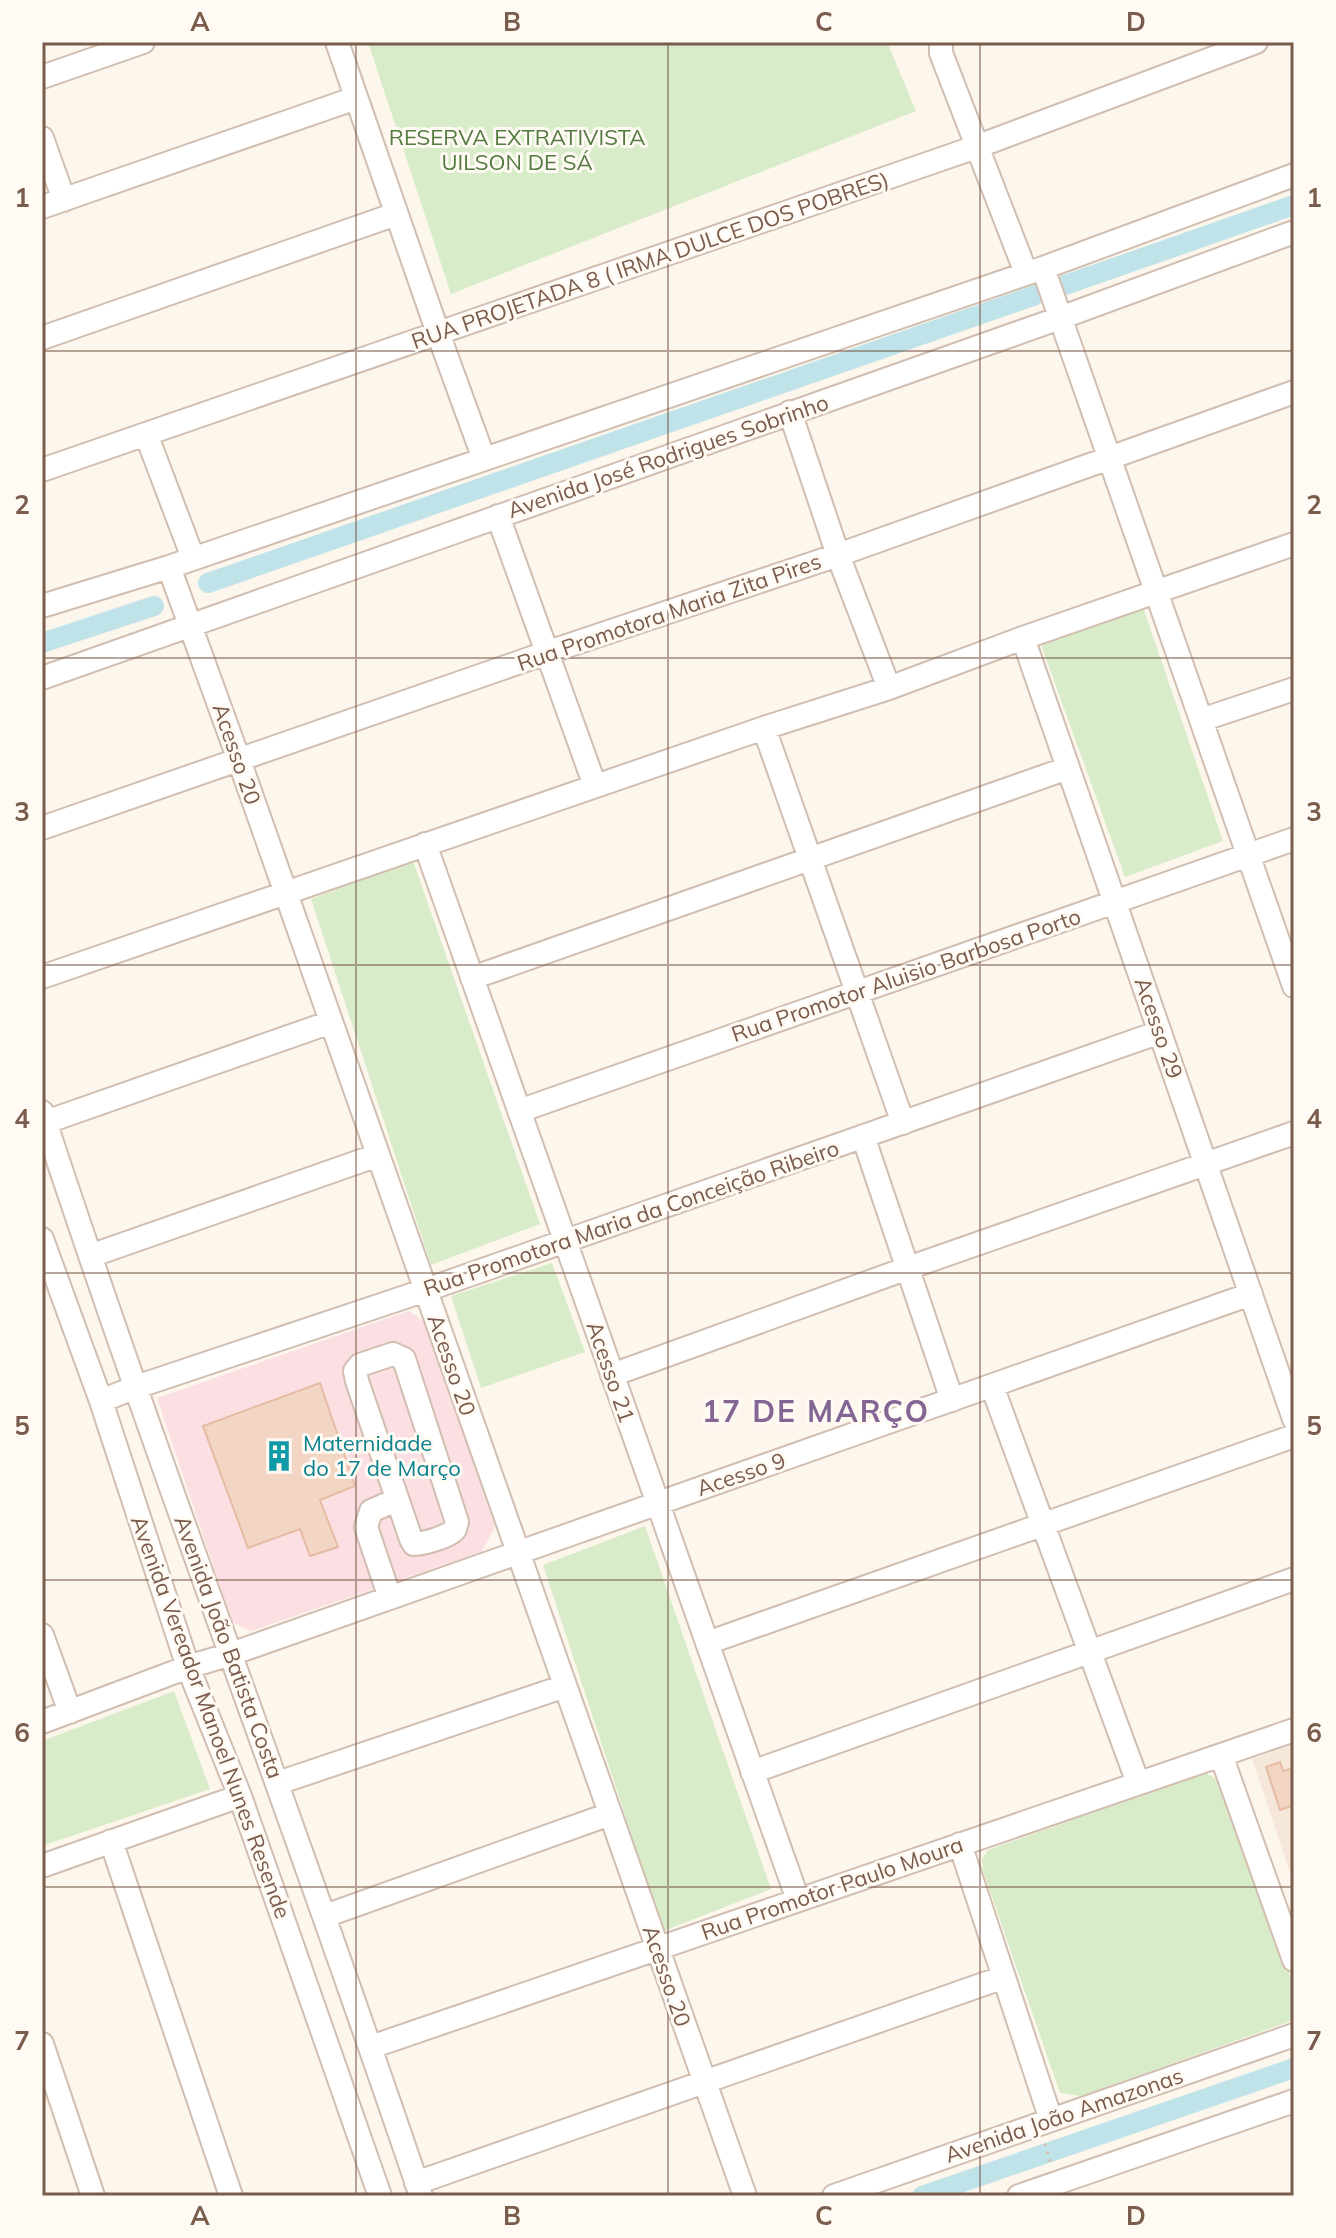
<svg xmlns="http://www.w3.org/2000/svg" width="1336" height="2238" font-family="Mulish,sans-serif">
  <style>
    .residential { fill: #f5e8da }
    .medical { fill: #fbdfe3 }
    .green { fill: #d8ecc9 }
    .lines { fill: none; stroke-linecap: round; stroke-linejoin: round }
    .canal { stroke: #bfe3e8; stroke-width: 20 }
    .building { fill: #f3d5c3; stroke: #e6bba3; stroke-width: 2 }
    .minor-casing { stroke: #d1beb0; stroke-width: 26 }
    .path { stroke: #d9b8a5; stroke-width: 3; stroke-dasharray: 2 6; stroke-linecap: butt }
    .minor { stroke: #fff; stroke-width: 22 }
    .grid { fill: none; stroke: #7a5c4d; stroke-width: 2; stroke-opacity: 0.55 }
    .labels { text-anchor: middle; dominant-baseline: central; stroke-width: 6; stroke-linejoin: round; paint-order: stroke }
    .park-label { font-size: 22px; fill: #537a41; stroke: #fffaf3 }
    .street-label { font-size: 22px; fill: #7a5c4d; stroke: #fffaf3 }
    .culture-label { font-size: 22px; fill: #0d838f; stroke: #fffaf3; text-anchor: start }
    .district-label { font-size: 30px; font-weight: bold; letter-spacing: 2px; fill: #846695; stroke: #fffaf3 }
    .neatline { fill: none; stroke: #7a5c4d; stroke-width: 3 }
    .grid-label { font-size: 26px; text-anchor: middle; font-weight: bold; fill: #7a5c4d }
  </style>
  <rect width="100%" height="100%" fill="#fdf6ec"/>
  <path class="residential" d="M1294,1744v141l-42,-126z"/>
  <path class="medical" d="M409,1311l17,12 69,204 -14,25 -230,79 -19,-9 -75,-224z"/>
  <path class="green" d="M368,42h519l29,69 -465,183z
    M1143,607l80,234 -98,36 -84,-232z
    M413,861l127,363 -109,41 -120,-366z
    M552,1263l33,89 -104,36 -30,-92z
    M645,1526l126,363 -108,42 -120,-366z
    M174,1691l36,98 -168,57v-105z
    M1206,1773l9,5 8,8 71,201v33l-213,76 -21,-3 -77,-222 -1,-12 6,-9z"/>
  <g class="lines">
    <path class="canal" d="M1065,285l229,-80
      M208,583l828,-288
      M42,643l112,-37
      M922,2196l372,-128"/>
  </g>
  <path class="building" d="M320,1383l35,103 -35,14 18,47 -28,9 -10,-27 -52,19 -45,-122z
    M1280,1762l3,9 11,-3v37l-14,5 -14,-43z"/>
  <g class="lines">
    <defs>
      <path id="minor" d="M337,42l101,291 46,126
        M941,42v11l85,220
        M42,77l101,-35
        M42,138l22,62
        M42,207l314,-109
        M1043,268l251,718
        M42,338l354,-124
        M790,412l48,143 51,133
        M146,434l47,124
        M42,470l934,-323 280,-105
        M498,516l97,270
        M169,567l70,193 506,1436
        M42,606l127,-39 874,-299 251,-93
        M1023,638l271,781
        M42,678l1018,-360 234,-86
        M1201,720l93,-31
        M764,728l139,395
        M42,828l504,-175 292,-98 456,-163
        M425,844l373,1056
        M42,977l722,-249 125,-40 134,-50 271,-94
        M472,978l596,-210
        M519,1111l775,-272
        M42,1112c119,363 257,721 379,1084
        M46,1122l285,-100
        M863,1136l89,264
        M42,1239l59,162 87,266 52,129 140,400
        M90,1256l288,-101
        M393,1354l11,5 53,163c-1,2 -1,5 -2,7 -4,7 -32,15 -41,15l-3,-5 -54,-158 -2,-10 5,-6z
        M612,1375l296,-107 386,-135
        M992,1386l146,397
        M101,1401l35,-14 290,-97 734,-258
        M390,1598l-24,-71 5,-16 25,-11
        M42,1635l28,77
        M707,1643l587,-207
        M42,1722l146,-55 43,-13 1020,-360
        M1221,1755l73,205
        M752,1772l542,-193
        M278,1783l287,-97
        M111,1841l120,355
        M960,1844l91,276
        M42,1866l198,-70
        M325,1916l285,-102
        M42,2044l51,152
        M371,2047l923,-317
        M416,2183l588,-206
        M834,2196l460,-161
        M1019,2196l275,-95"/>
    </defs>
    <use href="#minor" class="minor-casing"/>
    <path class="path" d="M1045,2144l6,20"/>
    <use href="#minor" class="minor"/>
  </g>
  <path class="grid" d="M356,42v2154M668,42v2154M980,42v2154M42,351h1252M42,658h1252M42,965h1252M42,1273h1252M42,1580h1252M42,1887h1252"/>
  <defs>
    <symbol id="building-bare" viewBox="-9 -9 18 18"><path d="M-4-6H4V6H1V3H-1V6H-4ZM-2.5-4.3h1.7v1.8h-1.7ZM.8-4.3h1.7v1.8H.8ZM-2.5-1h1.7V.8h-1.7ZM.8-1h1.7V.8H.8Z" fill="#0f9aa8" stroke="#fffaf3" stroke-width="2.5" paint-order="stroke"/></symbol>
  </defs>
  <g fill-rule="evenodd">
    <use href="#building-bare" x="257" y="1434" width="44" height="44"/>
  </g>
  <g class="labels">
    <g class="park-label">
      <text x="517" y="137">RESERVA EXTRATIVISTA<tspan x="517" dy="25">UILSON DE SÁ</tspan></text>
    </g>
    <g class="street-label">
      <text transform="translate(650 260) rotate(-19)">RUA PROJETADA 8 ( IRMA DULCE DOS POBRES)</text>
      <text transform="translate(668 456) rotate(-19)">Avenida José Rodrigues Sobrinho</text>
      <text transform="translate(669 612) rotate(-19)">Rua Promotora Maria Zita Pires</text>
      <text transform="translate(237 754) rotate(71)">Acesso 20</text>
      <text transform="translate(906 975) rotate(-19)">Rua Promotor Aluisio Barbosa Porto</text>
      <text transform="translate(1159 1028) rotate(71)">Acesso 29</text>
      <text transform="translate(631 1218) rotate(-19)">Rua Promotora Maria da Conceição Ribeiro</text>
      <text transform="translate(452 1365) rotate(71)">Acesso 20</text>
      <text transform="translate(611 1372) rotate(71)">Acesso 21</text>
      <text transform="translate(741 1474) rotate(-19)">Acesso 9</text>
      <text transform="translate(229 1647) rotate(70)">Avenida João Batista Costa</text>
      <text transform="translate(211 1717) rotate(70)">Avenida Vereador Manoel Nunes Resende</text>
      <text transform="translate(832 1888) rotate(-19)">Rua Promotor Paulo Moura</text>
      <text transform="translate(667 1976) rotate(71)">Acesso 20</text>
      <text transform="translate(1064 2115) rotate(-19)">Avenida João Amazonas</text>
    </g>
    <g class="culture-label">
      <text x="303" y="1443">Maternidade<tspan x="303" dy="25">do 17 de Março</tspan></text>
    </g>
    <g class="district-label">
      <text x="816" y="1411">17 DE MARÇO</text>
    </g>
  </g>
  <rect width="1336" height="2238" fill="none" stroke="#fffaf3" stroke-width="88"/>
  <rect x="44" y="44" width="1248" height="2150" class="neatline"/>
  <g class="grid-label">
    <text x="200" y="31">A</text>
    <text x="512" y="31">B</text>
    <text x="824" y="31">C</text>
    <text x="1136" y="31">D</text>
    <text x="22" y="207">1</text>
    <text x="1314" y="207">1</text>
    <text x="22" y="514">2</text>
    <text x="1314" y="514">2</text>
    <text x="22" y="821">3</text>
    <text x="1314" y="821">3</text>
    <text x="22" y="1128">4</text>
    <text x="1314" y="1128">4</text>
    <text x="22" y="1435">5</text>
    <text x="1314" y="1435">5</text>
    <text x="22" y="1742">6</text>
    <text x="1314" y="1742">6</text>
    <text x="22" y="2050">7</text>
    <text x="1314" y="2050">7</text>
    <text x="200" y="2225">A</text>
    <text x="512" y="2225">B</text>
    <text x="824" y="2225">C</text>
    <text x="1136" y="2225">D</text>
  </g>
</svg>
